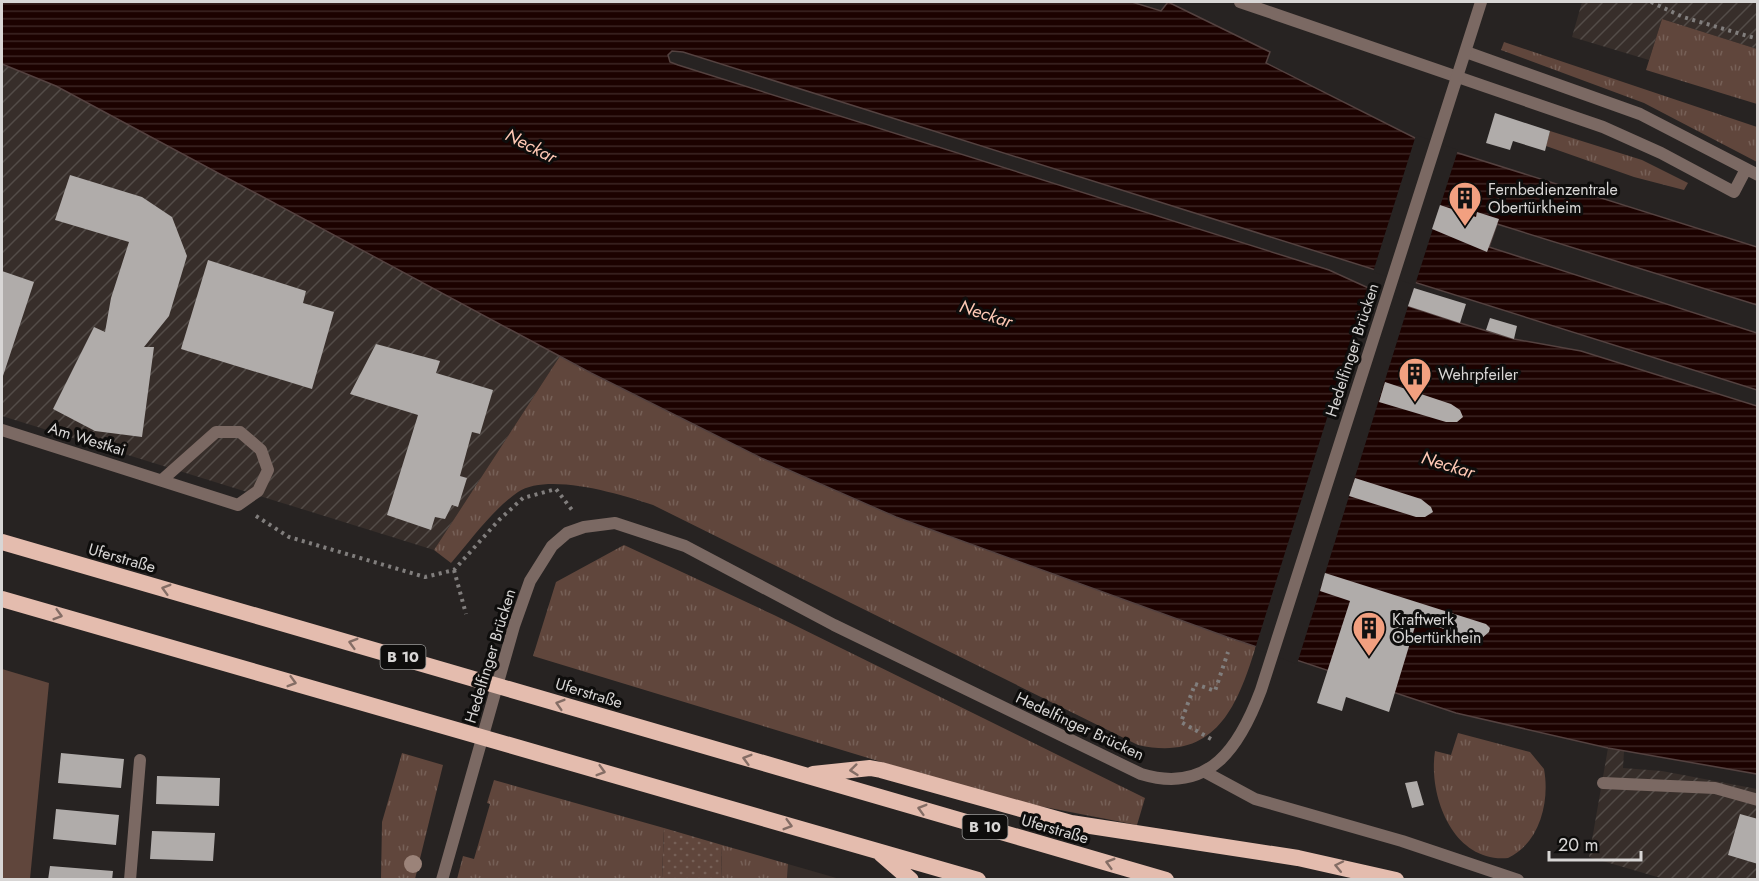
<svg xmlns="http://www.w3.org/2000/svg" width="1759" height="881" font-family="Jost,sans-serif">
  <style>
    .built { fill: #372e2a }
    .industrial { fill: url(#industrial-furrows) }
    .grass { fill: url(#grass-tufts) }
    .park { fill: #60463c }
    .garden { fill: url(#garden-dots) }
    .water { fill: url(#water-rules); stroke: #544240; stroke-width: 1.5 }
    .pier { fill: #272322 }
    .building { fill: #b0acaa }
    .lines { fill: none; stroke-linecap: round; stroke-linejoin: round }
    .path { stroke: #817e7d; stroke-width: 4; stroke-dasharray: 3 4.5; stroke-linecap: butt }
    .service { stroke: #7b6963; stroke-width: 12 }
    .minor { stroke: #7b6963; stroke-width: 12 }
    .tertiary { stroke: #7b6963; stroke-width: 12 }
    .trunk { stroke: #e4bcae; stroke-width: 16 }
    .tree { fill: #9b8379 }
    .oneway { stroke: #846d65 }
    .labels { text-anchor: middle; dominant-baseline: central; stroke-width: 6; stroke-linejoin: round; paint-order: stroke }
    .shield { fill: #0e0d0c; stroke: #9b9a99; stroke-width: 1.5 }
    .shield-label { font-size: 15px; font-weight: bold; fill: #d8d6d5 }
    .poi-label { font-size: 16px; fill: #d8d6d5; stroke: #0e0d0c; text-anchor: start }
    .street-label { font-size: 16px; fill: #d8d6d5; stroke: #0e0d0c }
    .water-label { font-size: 18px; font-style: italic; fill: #fec8b4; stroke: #0e0d0c }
  </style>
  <defs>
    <pattern id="industrial-furrows" width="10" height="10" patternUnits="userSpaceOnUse" patternTransform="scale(1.5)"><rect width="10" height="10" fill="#372e2a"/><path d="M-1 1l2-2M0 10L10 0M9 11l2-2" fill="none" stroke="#534c48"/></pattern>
    <pattern id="grass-tufts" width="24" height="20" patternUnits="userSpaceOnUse" patternTransform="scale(1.5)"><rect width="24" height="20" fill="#60463c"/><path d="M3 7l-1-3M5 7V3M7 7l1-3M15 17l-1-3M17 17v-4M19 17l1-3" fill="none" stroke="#766057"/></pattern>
    <pattern id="garden-dots" width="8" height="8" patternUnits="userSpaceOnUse" patternTransform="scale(1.5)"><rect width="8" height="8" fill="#60463c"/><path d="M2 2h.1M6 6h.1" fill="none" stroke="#766057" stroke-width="1.8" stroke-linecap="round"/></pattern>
    <pattern id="water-rules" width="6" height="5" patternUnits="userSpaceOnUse" patternTransform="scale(1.5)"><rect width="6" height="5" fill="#1c0200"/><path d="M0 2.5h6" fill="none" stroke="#3c2624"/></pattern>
  </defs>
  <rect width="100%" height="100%" fill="#272322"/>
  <path class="built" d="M788,864l52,15 -53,1z"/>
  <path class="industrial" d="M1582,2h175v47l-95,-30 -13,41 -77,-23z
    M2,64l54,22 504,270 -126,194 -432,-134z
    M1608,748l16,3 -1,17 39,3 95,18v90h-93l-75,-22z"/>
  <path class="grass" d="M1662,19l95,30v55l-111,-34z
    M1504,42l253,85v35l-113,-59 -143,-53z
    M1550,131l92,29 46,23 -4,7 -50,-13 -88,-31z
    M560,356l201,102 135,59 360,129c-19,62 -41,116 -118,99l-485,-240c-32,-11 -105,-33 -135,-13 -26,18 -46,47 -67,71l-17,-13z
    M624,545l150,70 371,183 -8,27 -134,-26 -470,-143 23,-74z
    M1458,733l72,19 14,17c6,32 -4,74 -36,89 -55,5 -80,-62 -73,-107l16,4z
    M402,753l41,12 -28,114h-34l1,-57z
    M494,780l170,48 -2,51h-205l6,-23 11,3 16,-55 -3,-1z
    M722,845l66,19 -1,15 -66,1z"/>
  <path class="park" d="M2,669l47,14 -19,196h-28z"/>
  <path class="garden" d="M664,828l58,17 -1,34h-59z"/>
  <path class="water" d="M2,2h1130l29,9 7,-9 102,50 -4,11 157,79 334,105v58l-260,-81 -8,23 268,86v57l-1074,-338 -11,-1 -4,4 2,7 8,3 651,205 79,36 52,17 54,16 67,12 176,55v368l-149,-26 -152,-35 -229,-76 -331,-120 -135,-59 -170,-85 -535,-287 -54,-22z"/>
  <path class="pier" d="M1416,135l42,15 -43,135 -42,-13z
    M1369,283l40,20 -112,361 -42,-15z"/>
  <path class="building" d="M1495,113l55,18 -5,20 -32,-10 -3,9 -24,-7z
    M70,175l72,22 30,20 15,39 -18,60 -25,31h10l-12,90 -47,-6 -42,-22 41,-82 11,5 6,-34 18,-56 -74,-22z
    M1440,205l36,12 1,-5 22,7 -12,33 -55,-23z
    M208,260l98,31 -3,12 31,9 -22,77 -131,-40z
    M2,271l32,11 -32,97z
    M1414,288l52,16 -6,19 -52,-17z
    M1490,318l27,8 -3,13 -28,-9z
    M376,344l64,17 -4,12 57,17 -13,44 -8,-2 -12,44 7,2 -9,29 -6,-2 -7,14 -10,-2 -4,13 -44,-15 31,-100 -68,-21z
    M1385,382l66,22 9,6 3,7 -6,5h-11l-67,-20z
    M1355,478l66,21 10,8 2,5 -8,5h-9l-67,-21z
    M1325,573l161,51 4,4 -1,4 -7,6h-11l-54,-18 -28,92 -43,-15 -4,14 -25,-8 33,-102 -30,-10z
    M61,753l63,6 -3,29 -63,-5z
    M157,776l63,2 -1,28 -63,-2z
    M1417,781l7,24 -12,3 -7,-25z
    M56,809l63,6 -3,30 -63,-6z
    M1740,814l18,5v45l-30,-9z
    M152,831l63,2 -2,28 -63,-2z
    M50,866l63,5 -1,9h-64z"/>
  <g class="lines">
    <path class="path" d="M1651,2l32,15 75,22
      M256,516l33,21 136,40 29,-7 45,-50 24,-22 33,-9 16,21
      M454,570l12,44
      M1211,739l-30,-17 14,-38 20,7 13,-39"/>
    <path class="service" d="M1240,2l363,125 58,26 73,39 12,-23
      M1466,52l174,62 118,61
      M1205,772l50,27 147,42 116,39
      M1603,783l112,5 43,12
      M130,880l10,-120"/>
    <path class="minor" d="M2,430l236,75 20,-14 10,-21 -7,-20 -21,-18h-24l-54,48"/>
    <path class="tertiary" d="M442,880l72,-254 16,-45 22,-35 15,-13 17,-6 31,-4 70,23 149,79 307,149c69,21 99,-28 120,-84l220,-688"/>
    <path class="trunk" d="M2,542l1164,338
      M2,599l976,281
      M813,774l57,-6 11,2 190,53 227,35 98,22
      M881,854l30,26"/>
  </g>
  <circle class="tree" cx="413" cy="864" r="9"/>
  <defs><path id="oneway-chevron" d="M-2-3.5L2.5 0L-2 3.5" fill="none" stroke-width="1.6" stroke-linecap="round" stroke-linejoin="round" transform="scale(1.5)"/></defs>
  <g class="oneway">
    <use href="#oneway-chevron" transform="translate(166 589) rotate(-164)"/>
    <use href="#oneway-chevron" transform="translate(58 615) rotate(16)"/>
    <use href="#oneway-chevron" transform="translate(353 643) rotate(-164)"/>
    <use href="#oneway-chevron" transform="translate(292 682) rotate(16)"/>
    <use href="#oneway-chevron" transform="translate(560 704) rotate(-163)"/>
    <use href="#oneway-chevron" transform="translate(747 759) rotate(-164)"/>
    <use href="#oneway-chevron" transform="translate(854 770) rotate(174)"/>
    <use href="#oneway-chevron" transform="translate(601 771) rotate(16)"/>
    <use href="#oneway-chevron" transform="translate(922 809) rotate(-164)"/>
    <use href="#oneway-chevron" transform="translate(788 825) rotate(16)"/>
    <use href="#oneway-chevron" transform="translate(1110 863) rotate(-164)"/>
    <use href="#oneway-chevron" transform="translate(1339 866) rotate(-168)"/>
  </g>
  <defs>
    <symbol id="building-pin" viewBox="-11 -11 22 30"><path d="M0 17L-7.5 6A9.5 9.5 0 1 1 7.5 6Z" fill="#f2a080" stroke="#0e0d0c"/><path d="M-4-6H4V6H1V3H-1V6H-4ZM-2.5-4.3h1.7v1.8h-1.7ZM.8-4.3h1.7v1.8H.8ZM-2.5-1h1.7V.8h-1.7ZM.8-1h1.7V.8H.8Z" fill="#111"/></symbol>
  </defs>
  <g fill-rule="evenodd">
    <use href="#building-pin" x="1446" y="179" width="38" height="52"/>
    <use href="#building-pin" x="1396" y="355" width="38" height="52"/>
    <use href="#building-pin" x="1350" y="609" width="38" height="52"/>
  </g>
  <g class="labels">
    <g class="shield">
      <rect x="380.5" y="645" width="45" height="24" rx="4.5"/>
      <rect x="962.5" y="815" width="45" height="24" rx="4.5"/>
    </g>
    <g class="shield-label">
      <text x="403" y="657">B 10</text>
      <text x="985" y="827">B 10</text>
    </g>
    <g class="poi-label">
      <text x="1488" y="189">Fernbedienzentrale<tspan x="1488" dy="18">Obertürkheim</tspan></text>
      <text x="1438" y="374">Wehrpfeiler</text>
      <text x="1392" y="619">Kraftwerk<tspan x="1392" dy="18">Obertürkhein</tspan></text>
    </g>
    <g class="street-label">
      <text transform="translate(1352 350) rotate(-72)">Hedelfinger Brücken</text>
      <text transform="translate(87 439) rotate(17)">Am Westkai</text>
      <text transform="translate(122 558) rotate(16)">Uferstraße</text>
      <text transform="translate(490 656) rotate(-73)">Hedelfinger Brücken</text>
      <text transform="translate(589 693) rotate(17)">Uferstraße</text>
      <text transform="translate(1080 726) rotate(25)">Hedelfinger Brücken</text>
      <text transform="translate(1055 829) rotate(16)">Uferstraße</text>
    </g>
    <g class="water-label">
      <text transform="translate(531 146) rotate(27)">Neckar</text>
      <text transform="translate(986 314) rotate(18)">Neckar</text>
      <text transform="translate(1448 465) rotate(17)">Neckar</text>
    </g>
  </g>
  <rect width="1759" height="881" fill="none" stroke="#d8d6d5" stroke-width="6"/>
  <path d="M1549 851v9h92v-9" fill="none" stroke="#d8d6d5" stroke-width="3"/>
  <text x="1558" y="851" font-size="18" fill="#d8d6d5" stroke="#0e0d0c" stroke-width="4.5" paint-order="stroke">20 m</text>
</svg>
